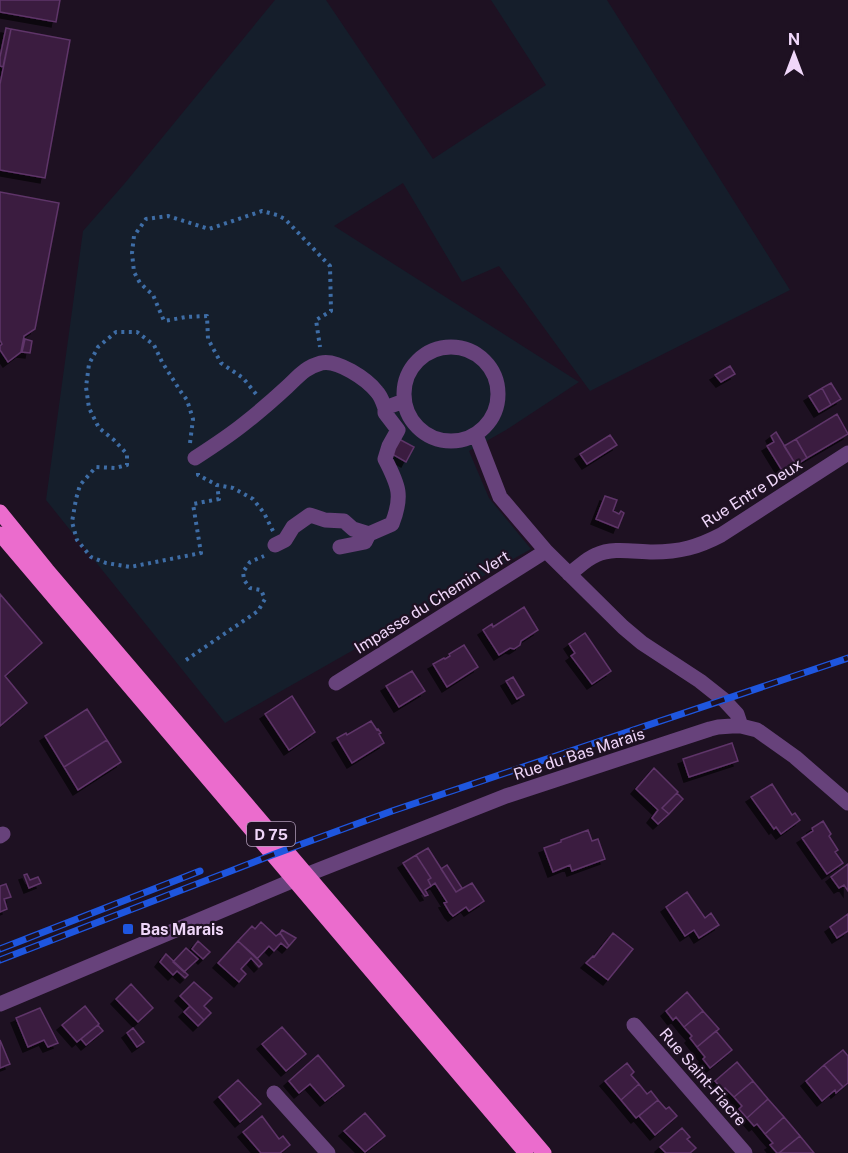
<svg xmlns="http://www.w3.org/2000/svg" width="848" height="1153" font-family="'Public Sans',sans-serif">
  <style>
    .green { fill: #151e2b }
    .building { fill: #3a1f40; stroke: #5f3469; stroke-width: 1.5; filter: url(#shadow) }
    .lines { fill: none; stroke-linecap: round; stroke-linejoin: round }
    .path { stroke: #3e6da6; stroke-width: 4; stroke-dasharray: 3 4.5; stroke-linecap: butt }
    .minor { stroke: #67427b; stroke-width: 15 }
    .major { stroke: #eb6ccd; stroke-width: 15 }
    .rail-casing { stroke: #1e56df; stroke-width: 7 }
    .rail { stroke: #1e1122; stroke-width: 4.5; stroke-dasharray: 14; stroke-linecap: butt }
    .poi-dot { fill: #1e56df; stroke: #1e1122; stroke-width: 2 }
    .labels { text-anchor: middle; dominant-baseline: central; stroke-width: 4.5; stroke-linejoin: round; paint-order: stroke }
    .shield { fill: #1e1122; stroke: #b19cb9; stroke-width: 1.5 }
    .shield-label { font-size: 15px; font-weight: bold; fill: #f0d7fa }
    .street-label { font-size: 16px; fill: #f0d7fa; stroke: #1e1122 }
    .poi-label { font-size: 16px; font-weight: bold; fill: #f0d7fa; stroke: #1e1122; text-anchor: start }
  </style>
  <defs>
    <filter id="shadow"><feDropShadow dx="-5" dy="5" stdDeviation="0" flood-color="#0009"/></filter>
  </defs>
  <rect width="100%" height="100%" fill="#1e1122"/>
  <path class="green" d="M275,0h51l107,159 113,-74 -55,-85h116l183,290 -200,101 -91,-125 -37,16 -59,-99 -69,43 245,156 -73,48 -37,21 20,47 42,51 -306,174 -179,-223 37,-269 42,-48z"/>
  <path class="building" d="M0,0h60l-4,22 -56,-10z
    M6,28l5,1 -8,38 -3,-1v-9z
    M11,29l59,11 -25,138 -45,-8v-86z
    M0,192l59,11 -24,126 -11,7 -3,16 -13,10 -8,-12v-4l2,-2 -2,-4z
    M25,339l7,2 -2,12 -8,-1z
    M730,366l5,8 -14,8 -6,-7z
    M831,383l10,16 -10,6 -9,-17z
    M822,388l9,17 -12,7 -10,-16z
    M837,414l11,20 -41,24 -11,-19z
    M776,432l20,33 -13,7 -16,-26 7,-4 -3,-6z
    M610,435l7,10 -30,19 -7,-10z
    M397,438l17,9 -8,15 -14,-8z
    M796,439l11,19 -11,7 -12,-19z
    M605,496l12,4 -4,11 6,3 2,-3 3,2 -6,15 -22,-9z
    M0,594l42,49 -37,33 22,27 -27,23z
    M524,607l14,23 -17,11 -1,4 -6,4 -4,-1 -11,7 -16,-25 9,-6 1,3z
    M585,633l26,38 -19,13 -21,-28 4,-3 -6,-9z
    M464,645l14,22 -31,20 -14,-23 11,-6 1,1 5,-3 -1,-2z
    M412,671l13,20 -26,16 -13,-21z
    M513,677l11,18 -7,4 -11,-18z
    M292,696l23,36 -26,18 -24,-36z
    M87,709l20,31 -43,27 -19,-31z
    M371,721l6,9 1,-1 3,4 -2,1 5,9 -32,20 -15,-25 9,-5 1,2z
    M107,740l14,22 -43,28 -14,-23z
    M732,743l6,18 -49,16 -6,-18z
    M654,768l24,24 -16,16 7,6 -11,10 -6,-6 6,-8 -22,-21z
    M772,784l20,31 3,-2 5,7 -19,14 -5,-7 -2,2 -23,-32z
    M677,793l6,6 -14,15 -7,-6z
    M823,821l8,13 -2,2 9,14 -3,2 8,11 -16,11 -25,-36 11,-7 -1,-3z
    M588,830l4,11 6,-2 7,20 -33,12 -2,-6 -17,7 -9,-24 17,-6v-2z
    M428,848l28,44 16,-9 12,18 -15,10 -3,-4 -13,9 -3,-3 -6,-10 3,-1 -12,-19 -4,3 -3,-6 3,-2 -15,-23z
    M416,855l15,23 -3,2 3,6 -6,4 3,5 -3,1 -22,-33z
    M848,864v27l-4,-6 -5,3 -8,-11z
    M447,865l15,23 -6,4 -15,-23z
    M27,874l3,6 8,-3 3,6 -12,5 -5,-13z
    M6,884l5,13 -7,2 3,10 -7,3v-26z
    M687,892l18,26 6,-5 8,12 -20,13 -5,-8 -9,6 -19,-29z
    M848,914v17l-11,7 -7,-11z
    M261,922l15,14 4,-3 9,13 -2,2 -6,-5 -7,8 -5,-5 -12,13 -19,-18 14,-15 3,3z
    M282,930l14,8 -7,8 -9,-13z
    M613,933l20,16 -25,31 -22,-17 7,-7 1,1z
    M198,941l12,11 -7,7 -11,-10z
    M238,941l16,14 8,9 -3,3 -8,-9 -10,11 5,5 -7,8 -21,-19z
    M186,948l12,11 -14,13 -11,-10z
    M166,954l22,21 -3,3 -8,-7 -4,4 -13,-13z
    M194,982l18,16 -8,8 7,7 -7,7 -24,-24z
    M131,984l22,24 -15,14 -22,-23z
    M687,992l16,19 -19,16 -8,-10 -3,3 -7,-9z
    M85,1006l14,18 -22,18 -15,-17z
    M190,1006l14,14 -6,6 -14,-14z
    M40,1008l18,35 -10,4 -4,-7 -16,7 -12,-29z
    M703,1011l16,18 -22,18 -7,-9 2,-2 -8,-9z
    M98,1025l5,6 -17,14 -5,-6z
    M282,1027l24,27 -20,17 -24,-27z
    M133,1028l11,14 -7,5 -10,-14z
    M716,1031l16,19 -22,18 -7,-9 2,-2 -8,-10z
    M0,1040l10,24 -10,4z
    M843,1050l5,6v27l-5,4 -19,-22z
    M318,1055l26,31 -19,15 -15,-17 -11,9 -10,-12z
    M737,1062l16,19 -19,16 -9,-9 -2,2 -8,-9z
    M627,1063l7,9 -3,3 8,9 -18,16 -16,-19z
    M824,1065l19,22 -7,6 -1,-3 -13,11 -16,-20z
    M238,1080l23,24 -21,18 -21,-25z
    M753,1081l15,18 -21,19 -8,-9 3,-3 -8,-9z
    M639,1084l8,10 4,-3 7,9 -22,18 -15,-18z
    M768,1099l16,18 -19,17 -8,-10 -3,2 -7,-8z
    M658,1100l8,9 3,-2 8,9 -22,19 -16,-19z
    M365,1113l20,23 -20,16 -21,-21z
    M262,1116l17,23 4,-3 7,9 -10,8h-19l-18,-21z
    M784,1117l16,19 -21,17h-2l-7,-8 3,-2 -8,-9z
    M682,1128l8,9 -3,2 9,9 -6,5h-24l-6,-6z
    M800,1136l14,17h-35z"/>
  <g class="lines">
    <path class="path" d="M256,394l-13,-16 -22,-15 -13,-24 -1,-23 -21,1 -22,4 -11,-26 -13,-12 -6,-11 -2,-19 2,-17 12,-17 22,-3 41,13 53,-18 15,4 8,4 45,47 1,45 -15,9 4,27
      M190,443l3,-24 -6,-19 -6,-8 -19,-30 -8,-17 -17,-13h-21l-18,15 -9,17 -3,23 3,21 10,20 15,12 13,14v11l-12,3 -19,-1 -16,18 -4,14 -4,23 5,18 14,17 15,6 24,4 71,-14 -8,-49 26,-5 -2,-14
      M198,473v2l19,10 16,3 20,11 11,14 9,18
      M186,660l72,-49 7,-12 -4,-9 -11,-2 -6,-8 -1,-8 7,-10 14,-6"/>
    <path class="minor" d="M404 394a47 47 0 1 1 94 0a47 47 0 1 1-94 0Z
      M476,435l24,62 46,54 77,76 19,16 58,38 24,19 13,14 4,12
      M195,458c17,-11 34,-22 50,-35 14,-11 29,-24 42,-36 12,-11 17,-19 34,-24 16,-4 46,16 56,29 4,4 6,11 8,16l19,-7
      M275,545l10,-5 8,-13 17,-12 15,5 19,1 9,8 16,5
      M340,547l25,-5 4,-8 23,-10c11,-28 7,-38 -7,-65l4,-13 9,-16 -13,-17v-5
      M569,574c9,-6 17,-15 27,-19 17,-8 39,-3 57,-3 27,0 45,-5 68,-17l127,-82
      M336,683l210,-132
      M0,836l3,-2
      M306,875l200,-79 204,-67 8,-2 14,-1h9l16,4 38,27 53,46
      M0,1004l294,-124
      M634,1025l111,128
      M274,1093l54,60"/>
    <path class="major" d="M0,512l47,58 497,583
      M0,534l526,619"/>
    <defs>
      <path id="rail" d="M0,949l200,-78
        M0,960l272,-105 120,-44 456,-153"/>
    </defs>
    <use href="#rail" class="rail-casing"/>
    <use href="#rail" class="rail"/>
  </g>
  <rect class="poi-dot" x="122" y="923" width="12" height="12" rx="3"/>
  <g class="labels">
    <rect class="shield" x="247" y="822" width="48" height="24" rx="4.5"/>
    <g class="shield-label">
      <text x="271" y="834">D 75</text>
    </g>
    <g class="street-label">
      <text transform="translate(752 493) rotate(-32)">Rue Entre Deux</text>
      <text transform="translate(432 602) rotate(-32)">Impasse du Chemin Vert</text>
      <text transform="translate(579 754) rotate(-18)">Rue du Bas Marais</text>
      <text transform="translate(703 1077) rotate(49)">Rue Saint-Fiacre</text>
    </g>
    <g class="poi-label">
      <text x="140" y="929">Bas Marais</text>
    </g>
  </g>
  <g transform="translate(794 54)" stroke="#1e1122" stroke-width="4.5" paint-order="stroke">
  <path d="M0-4.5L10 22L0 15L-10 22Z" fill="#f0d7fa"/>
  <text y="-9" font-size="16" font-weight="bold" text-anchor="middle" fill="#f0d7fa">N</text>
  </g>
</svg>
